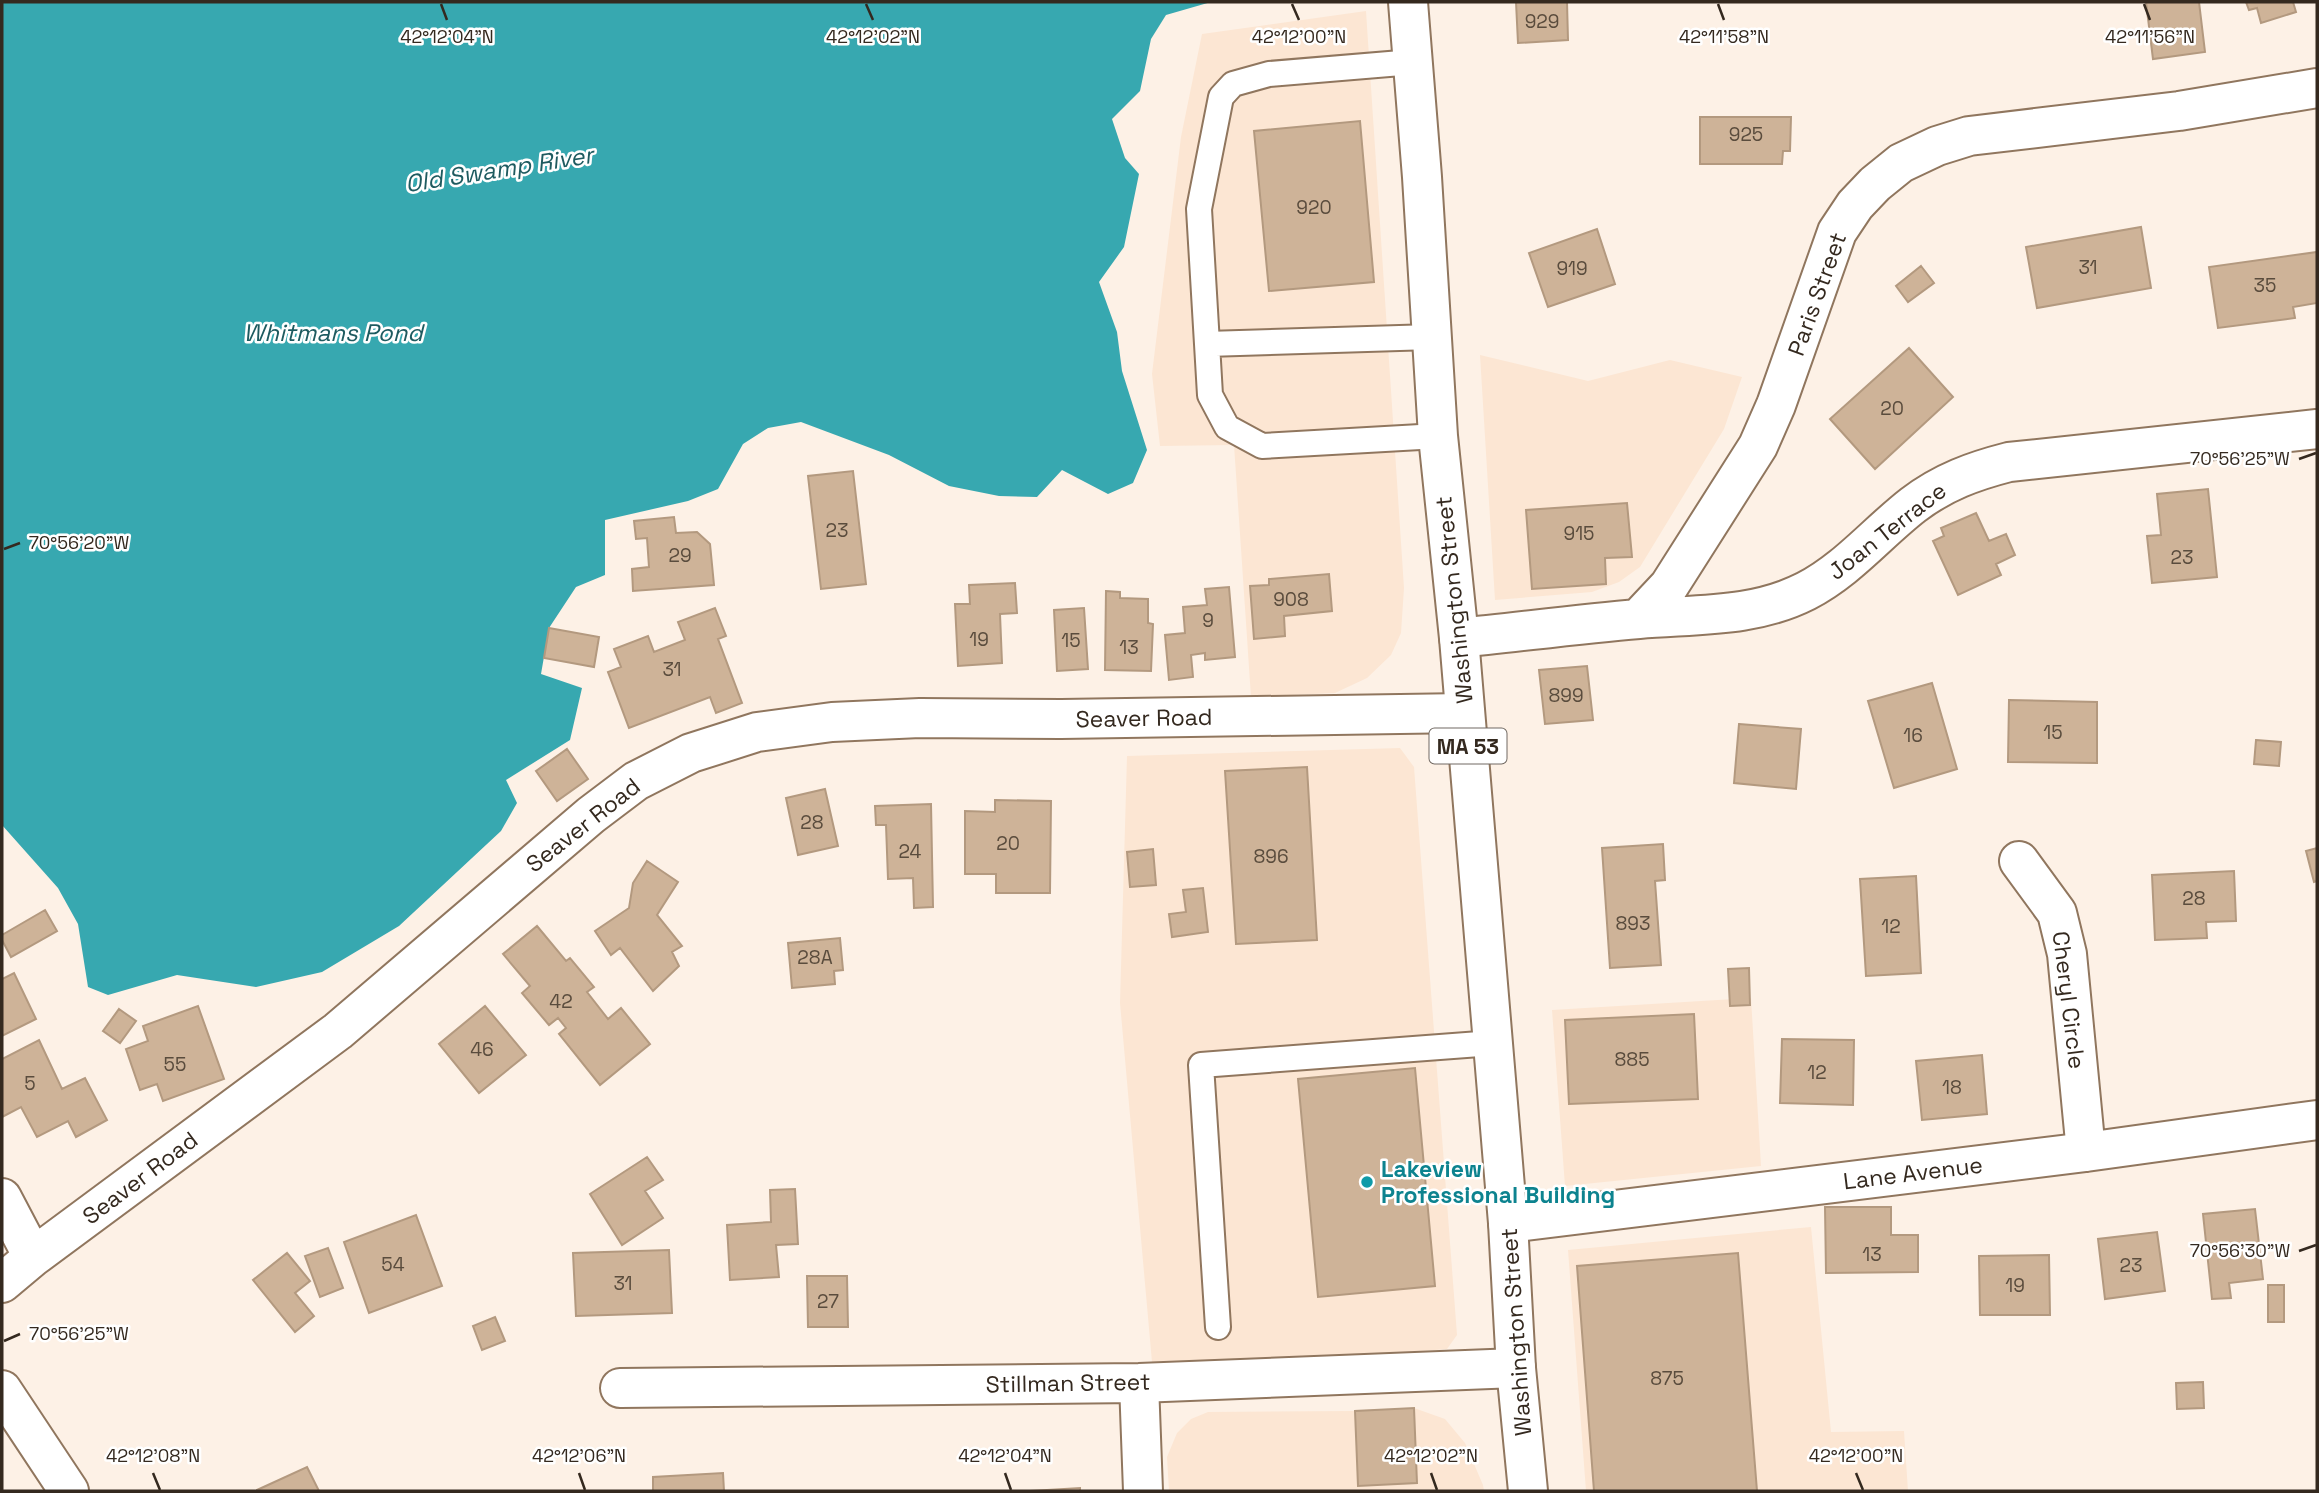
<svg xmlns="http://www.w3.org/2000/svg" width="2319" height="1493" font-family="'Space Grotesk',sans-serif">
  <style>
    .built { fill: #fce6d3 }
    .water { fill: #37a8b0 }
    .building { fill: #ceb398; stroke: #b3997f; stroke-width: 2 }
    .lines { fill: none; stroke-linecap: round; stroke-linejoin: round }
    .lane-casing { stroke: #90765e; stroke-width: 28 }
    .street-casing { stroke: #90765e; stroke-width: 42 }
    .primary-casing { stroke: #90765e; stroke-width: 42 }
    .lane { stroke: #fff; stroke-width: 24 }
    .street { stroke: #fff; stroke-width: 38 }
    .primary { stroke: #fff; stroke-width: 38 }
    .ticks { fill: none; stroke: #34291f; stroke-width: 2.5 }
    .culture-dot { fill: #0f9aa8; stroke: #fff; stroke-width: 2.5 }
    .labels { text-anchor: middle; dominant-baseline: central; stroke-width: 5; stroke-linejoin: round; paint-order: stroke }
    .number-label { font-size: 19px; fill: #5a4c3d }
    .shield { fill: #fff; stroke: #716962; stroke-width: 2 }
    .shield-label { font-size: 21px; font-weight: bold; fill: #34291f }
    .street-label { font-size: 23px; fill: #34291f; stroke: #fff }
    .culture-label { font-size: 23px; font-weight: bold; fill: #0d838f; stroke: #fff; text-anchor: start }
    .water-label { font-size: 24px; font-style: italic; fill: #1e5b60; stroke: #fff }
    .ticks-label { font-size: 18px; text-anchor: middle; fill: #34291f; stroke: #fff; stroke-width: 5; stroke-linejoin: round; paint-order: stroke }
  </style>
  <rect width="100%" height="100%" fill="#fdf1e6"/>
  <path class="built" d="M1366,11l38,577 -3,45 -10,22 -24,23 -32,15 -84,4 -17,-252 -74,1 -8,-72 29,-237 21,-103z
    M1480,355l108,26 82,-21 72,17 -18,52 -84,138 -21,15 -27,10 -97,8z
    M1400,748l14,19 43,568 -10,14 -12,1 -92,7 -191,5 -32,-359 7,-247z
    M1751,998l10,168 -196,20 -13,-176z
    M1811,1227l20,205 73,-1 4,60h-322l-18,-241z
    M1414,1408l31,11 20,24 18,42 1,6h-315l-2,-34 10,-24 14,-14 17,-7 147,-1z"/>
  <path class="water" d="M2,2h1209l-45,13 -15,24 -11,52 -28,28 13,39 14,16 -15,73 -25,35 18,50 5,39 25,79 -14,33 -25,11 -46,-24 -25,27 -38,-1 -50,-10 -60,-31 -88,-33 -33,6 -25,16 -25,45 -30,12 -83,19v55l-29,12 -27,41 -8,46 41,14 -12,52 -64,40 11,23 -16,28 -102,95 -77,46 -66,15 -79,-12 -69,20 -20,-8 -10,-63 -20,-36 -56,-63z"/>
  <path class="building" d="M1516,2h51l1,38 -50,3z
    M2146,2h53l6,50 -52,7z
    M2246,2h47l3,10 -35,11 -4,-15 -8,2z
    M1700,117h91l-1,34h-7l-1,13h-82z
    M1360,121l14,161 -105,9 -15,-160z
    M2141,227l10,61 -114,20 -11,-61z
    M1597,229l18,55 -67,23 -19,-54z
    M2317,252v51l-24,4 2,11 -77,10 -9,-61z
    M1921,266l13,17 -26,19 -12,-16z
    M1909,348l44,49 -78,72 -45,-50z
    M853,471l13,113 -45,5 -13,-113z
    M2208,489l9,88 -65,6 -5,-47 14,-1 -4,-41z
    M1627,503l5,54 -27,1 1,26 -74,5 -6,-79z
    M1976,513l13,28 17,-7 9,21 -19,9 5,11 -43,20 -25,-54 11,-5 -3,-8z
    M674,517l2,16 21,-1 13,12 4,41 -81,6 -1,-22 17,-2 -2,-29 -11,1 -2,-18z
    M1329,574l3,37 -48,5 1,20 -31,3 -4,-53 19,-1v-6z
    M1015,583l2,30 -17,1 2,49 -44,3 -3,-62h15l-1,-19z
    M1229,587l6,70 -30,3v-7l-14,2 2,22 -24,3 -4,-45 20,-2 -2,-26 24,-2 -2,-16z
    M1106,591l14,1v6l28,1v24l5,1 -2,47 -46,-1z
    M715,608l11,28 -8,3 24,64 -26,10 -6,-16 -81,31 -21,-56 13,-5 -7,-18 34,-13 6,16 31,-12 -7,-18z
    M1084,608l4,61 -31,2 -3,-61z
    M549,628l50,9 -5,30 -50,-9z
    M1587,666l6,54 -48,4 -6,-54z
    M1932,683l25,86 -63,19 -26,-87z
    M2009,700l88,2v61l-89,-1z
    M1739,724l62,5 -5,60 -62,-6z
    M2256,740l25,2 -2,24 -25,-2z
    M567,749l21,30 -31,22 -21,-30z
    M1307,767l10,173 -81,4 -11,-173z
    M825,789l13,57 -40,9 -12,-57z
    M995,800l56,1 -1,92h-54v-19h-31v-63l30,1z
    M931,804l2,103 -19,1 -1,-30 -25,1 -2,-54h-10l-1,-19z
    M1663,844l2,36 -10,1 6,84 -51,3 -8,-120z
    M2317,848v33l-3,1 -8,-31z
    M1153,849l3,36 -26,2 -3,-35z
    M647,861l31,21 -21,33 25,31 -10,6 7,14 -26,25 -33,-43 -9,7 -16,-24 34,-23 4,-25z
    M2234,871l2,50 -30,1 1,16 -52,2 -3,-65z
    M1916,876l5,97 -55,3 -6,-97z
    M1203,888l5,44 -36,5 -3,-23 17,-2 -3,-22z
    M45,910l12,21 -46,26 -9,-17v-5z
    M537,926l29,35 4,-3 24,29 -7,5 21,27 13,-11 29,36 -50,41 -41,-51 7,-6 -8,-10 -9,7 -27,-32 8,-7 -27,-32z
    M840,938l3,32 -9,1 1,13 -43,4 -4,-45z
    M1749,968l1,37 -20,1 -2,-37z
    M14,973l22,46 -34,17v-57z
    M198,1006l26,73 -61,22 -6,-17 -17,6 -14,-41 22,-8 -5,-15z
    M485,1006l41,49 -47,38 -40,-49z
    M119,1009l17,12 -16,22 -17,-12z
    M1694,1014l4,85 -129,5 -4,-84z
    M1782,1039l72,1 -1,65 -73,-2z
    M39,1040l23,49 23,-11 22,42 -31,17 -8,-16 -31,16 -16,-30 -19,10v-58z
    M1982,1055l5,59 -65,6 -6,-59z
    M1415,1068l20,218 -117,11 -20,-218z
    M647,1157l16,23 -18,11 18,27 -41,27 -32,-51z
    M795,1189l3,55 -22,1 3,32 -49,3 -3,-55 44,-3 -1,-32z
    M1825,1207h66v28h27v37l-92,1z
    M2255,1209l8,70 -34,4 2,15 -19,1 -9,-85z
    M416,1215l26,71 -73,27 -25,-71z
    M2157,1232l8,59 -60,8 -7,-60z
    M328,1248l15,40 -23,9 -15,-41z
    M669,1250l3,63 -96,3 -3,-63z
    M287,1253l23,28 -15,12 19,23 -19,16 -42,-52z
    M1738,1253l19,238h-163l-17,-225z
    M2049,1255l1,60h-70l-1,-59z
    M807,1276h40l1,51h-40z
    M2268,1285h16v37h-16z
    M495,1317l10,24 -23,9 -9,-24z
    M2203,1382l1,26 -27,1 -1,-26z
    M1414,1408l3,75 -59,3 -3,-75z
    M307,1467l12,24h-62v-1z
    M723,1473l1,18h-71v-14z
    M1080,1488v3h-50z"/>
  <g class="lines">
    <defs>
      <path id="lane" d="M1432,337l-225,7 3,51 17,32 35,19 176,-10
        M1207,344l-8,-135 22,-112 12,-13 36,-10 144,-12
        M1218,1327l-17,-262 292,-22"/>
      <path id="street" d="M1638,619l31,-33 89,-140 18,-41 61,-173 18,-27 20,-21 26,-21 36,-17 32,-10 210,-25 138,-23
        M1459,638c60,-6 120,-14 180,-19 57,-5 114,-1 167,-28 41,-21 71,-58 107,-86 30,-23 61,-34 96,-43l308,-33
        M2019,861l38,52 10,41 19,198
        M2,1198l31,59
        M1508,1223l578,-71 231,-32
        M2,1283l31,-26 305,-226 253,-216 45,-34 55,-28 66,-21 75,-10 88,-4 141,1 404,-6
        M1139,1383l4,108
        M620,1388l519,-5 377,-15
        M2,1390l67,101"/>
      <path id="primary" d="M1408,2l14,175 16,259 21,202 49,585 8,145 12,123"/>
    </defs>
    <use href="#lane" class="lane-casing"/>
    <use href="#street" class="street-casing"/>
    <use href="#primary" class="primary-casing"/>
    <use href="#lane" class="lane"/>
    <use href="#street" class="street"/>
    <use href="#primary" class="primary"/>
  </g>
  <path class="ticks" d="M441,4l6,16M866,4l7,16M1292,4l7,16M1718,4l6,16M2144,4l6,16M2299,459l17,-6M4,549l16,-6M2299,1251l17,-6M4,1341l16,-7M153,1473l7,17M579,1473l6,17M1005,1473l6,17M1431,1473l6,17M1856,1473l7,17"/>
  <circle class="culture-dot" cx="1367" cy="1182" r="7"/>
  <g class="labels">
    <g class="number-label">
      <text x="1542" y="21">929</text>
      <text x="1746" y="134">925</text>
      <text x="1314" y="207">920</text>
      <text x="2088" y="267">31</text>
      <text x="1572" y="268">919</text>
      <text x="2265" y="285">35</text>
      <text x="1892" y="408">20</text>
      <text x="837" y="530">23</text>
      <text x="1579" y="533">915</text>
      <text x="680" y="555">29</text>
      <text x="2182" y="557">23</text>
      <text x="1291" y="599">908</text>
      <text x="1208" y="620">9</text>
      <text x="979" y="639">19</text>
      <text x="1071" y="640">15</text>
      <text x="1129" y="647">13</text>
      <text x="672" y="669">31</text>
      <text x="1566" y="695">899</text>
      <text x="2053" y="732">15</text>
      <text x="1913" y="735">16</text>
      <text x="812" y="822">28</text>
      <text x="1008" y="843">20</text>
      <text x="910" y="851">24</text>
      <text x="1271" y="856">896</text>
      <text x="2194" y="898">28</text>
      <text x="1633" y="923">893</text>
      <text x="1891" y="926">12</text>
      <text x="815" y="957">28A</text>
      <text x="561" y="1001">42</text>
      <text x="482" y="1049">46</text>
      <text x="1632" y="1059">885</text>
      <text x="175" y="1064">55</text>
      <text x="1817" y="1072">12</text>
      <text x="30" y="1083">5</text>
      <text x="1952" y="1087">18</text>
      <text x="1872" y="1254">13</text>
      <text x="393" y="1264">54</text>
      <text x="2131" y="1265">23</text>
      <text x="623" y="1283">31</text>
      <text x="2015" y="1285">19</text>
      <text x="828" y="1301">27</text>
      <text x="1667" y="1378">875</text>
    </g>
    <rect class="shield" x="1429.5" y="728.5" width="77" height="35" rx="5"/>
    <g class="shield-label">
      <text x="1468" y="746">MA 53</text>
    </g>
    <g class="street-label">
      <text transform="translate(1817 294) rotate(-70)">Paris Street</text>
      <text transform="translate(1887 531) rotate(-38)">Joan Terrace</text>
      <text transform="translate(1454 600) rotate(-96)">Washington Street</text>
      <text transform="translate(1144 718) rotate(-1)">Seaver Road</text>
      <text transform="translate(583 825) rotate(-38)">Seaver Road</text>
      <text transform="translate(2069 1000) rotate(83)">Cheryl Circle</text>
      <text transform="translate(1913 1173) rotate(-7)">Lane Avenue</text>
      <text transform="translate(140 1178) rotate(-37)">Seaver Road</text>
      <text transform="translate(1516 1332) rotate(-94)">Washington Street</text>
      <text transform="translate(1068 1383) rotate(-1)">Stillman Street</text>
    </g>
    <g class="culture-label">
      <text x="1381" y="1169">Lakeview<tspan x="1381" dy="26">Professional Building</tspan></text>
    </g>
    <g class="water-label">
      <text transform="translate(499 169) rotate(-9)">Old Swamp River</text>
      <text x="333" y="332">Whitmans Pond</text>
    </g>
  </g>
  <g class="ticks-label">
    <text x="447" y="43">42°12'04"N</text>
    <text x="873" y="43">42°12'02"N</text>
    <text x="1299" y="43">42°12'00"N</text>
    <text x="1724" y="43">42°11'58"N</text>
    <text x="2150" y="43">42°11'56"N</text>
    <text x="2240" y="465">70°56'25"W</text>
    <text x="79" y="549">70°56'20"W</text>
    <text x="2240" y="1257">70°56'30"W</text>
    <text x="79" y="1340">70°56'25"W</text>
    <text x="153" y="1462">42°12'08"N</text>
    <text x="579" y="1462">42°12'06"N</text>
    <text x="1005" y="1462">42°12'04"N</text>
    <text x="1431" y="1462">42°12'02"N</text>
    <text x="1856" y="1462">42°12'00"N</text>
  </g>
  <rect width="2319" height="1493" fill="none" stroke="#34291f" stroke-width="7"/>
</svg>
